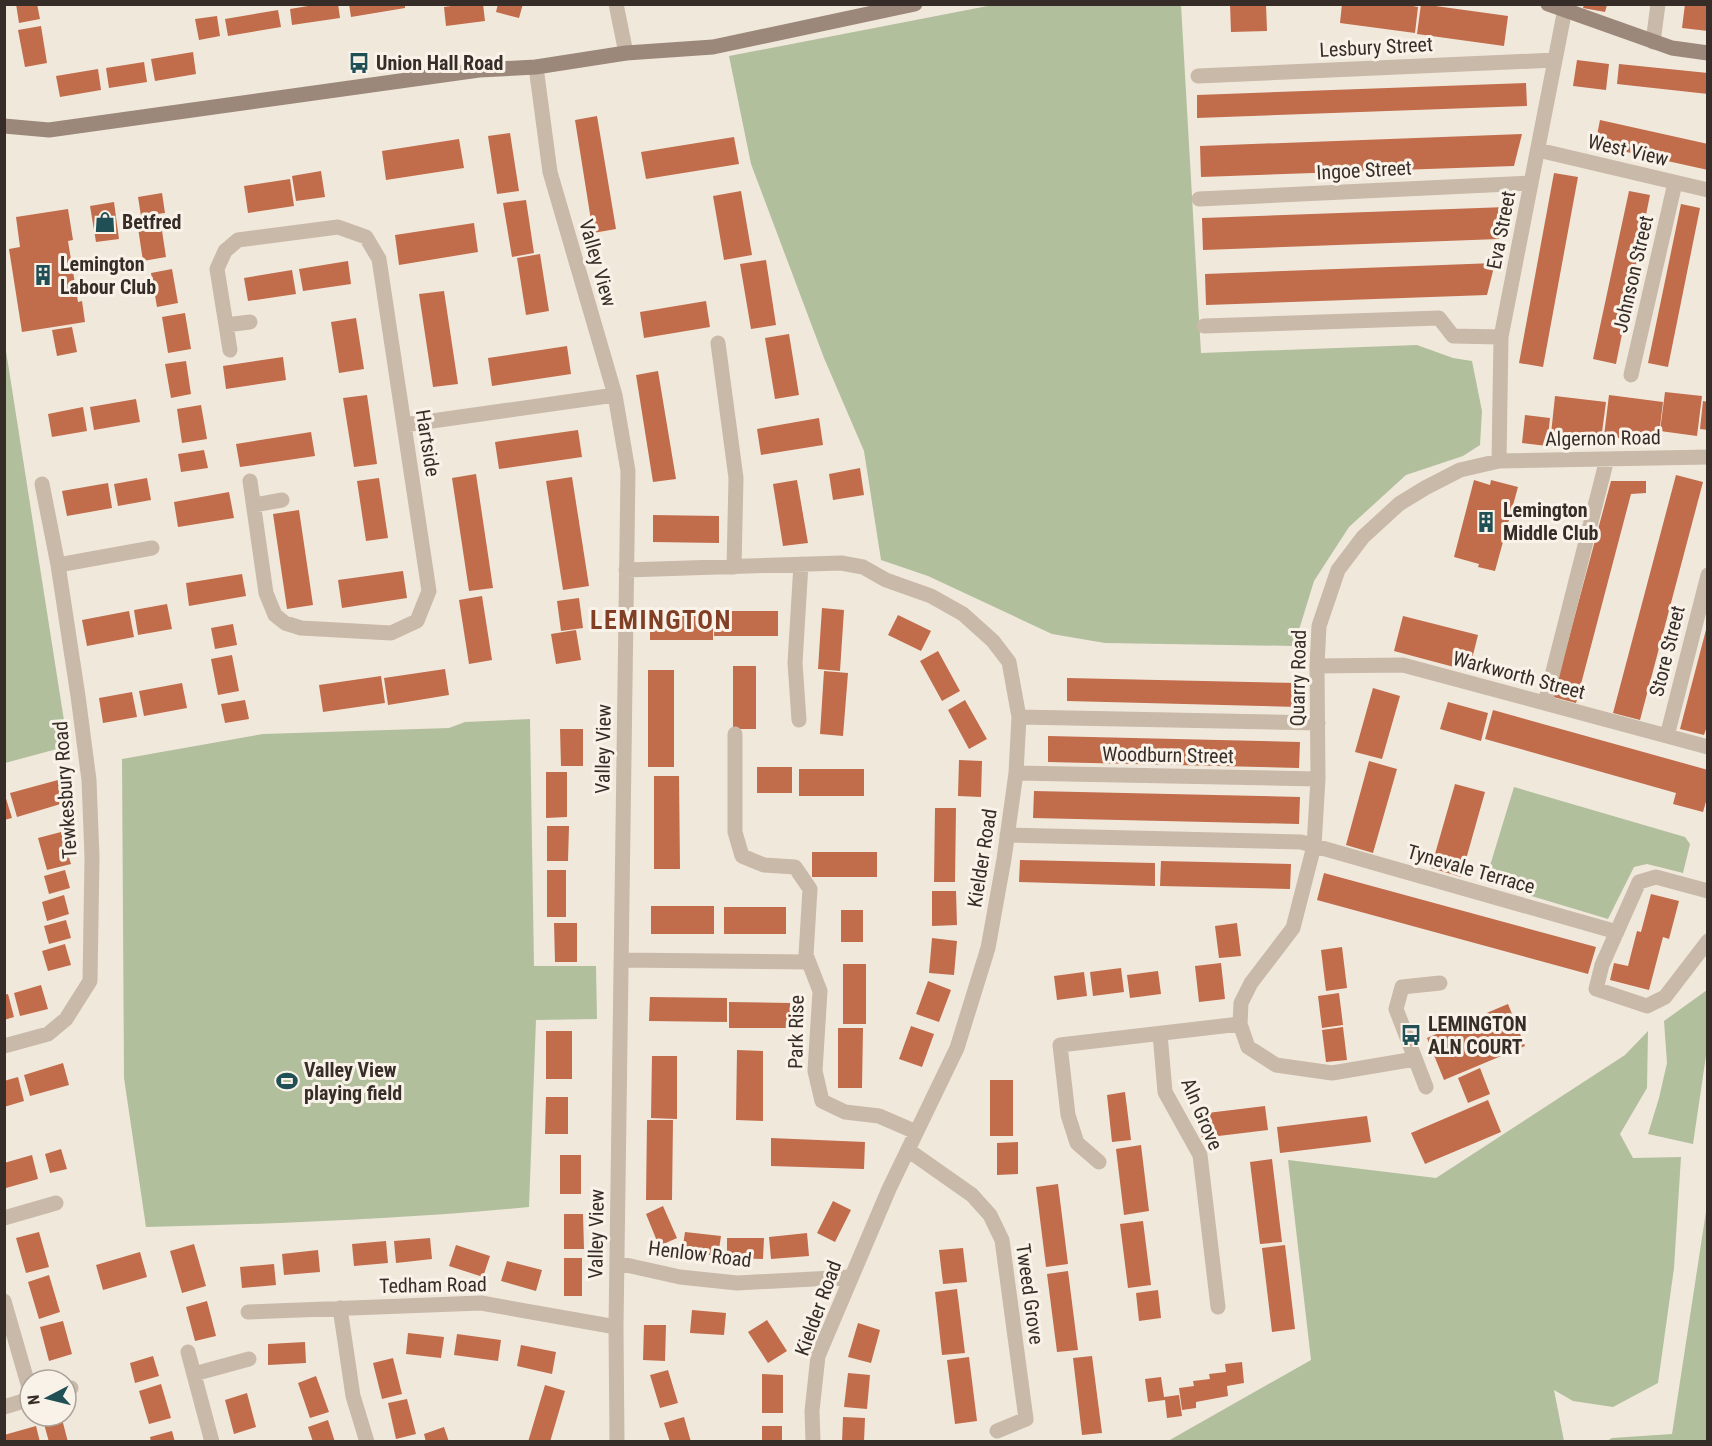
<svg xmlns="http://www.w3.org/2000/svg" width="1712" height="1446" font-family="'Roboto Condensed',sans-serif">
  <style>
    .green { fill: #b2bf9d }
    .building { fill: #c16c4b }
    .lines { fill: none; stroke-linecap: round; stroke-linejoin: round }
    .street { stroke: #c9b9a9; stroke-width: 15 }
    .secondary { stroke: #9c887a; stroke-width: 15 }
    .labels { text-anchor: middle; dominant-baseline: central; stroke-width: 6; stroke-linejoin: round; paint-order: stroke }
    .street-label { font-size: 20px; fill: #362d28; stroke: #f9f2e8 }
    .poi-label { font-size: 20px; font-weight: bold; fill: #362d28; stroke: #f9f2e8; text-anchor: start }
    .district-label { font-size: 26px; font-weight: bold; letter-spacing: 1.5px; fill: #813f25; stroke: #f9f2e8 }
  </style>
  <rect width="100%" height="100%" fill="#f1e8dc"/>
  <path class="green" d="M993,5h188l20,348 216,-8 36,13 19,3 10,50 -2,34 -17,11 -57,19 -57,52 -35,54 -20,65 -189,-3 -53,-9 -124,-58 -47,-16 -17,-109 -40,-93 -73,-194 -22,-108z
    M4,338l64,408 -63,17h-1z
    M530,719l4,247h62l1,53 -61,1 -7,187c-127,12 -255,17 -383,20l-22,-149 -2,-319 141,-25 186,-6 16,-6z
    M1514,787l171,50 5,7 -7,29 -36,-9 -13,3 -26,52 -123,-37z
    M1707,990v59l-14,95 -45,-10 11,-36 8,-35 -3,-42z
    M1648,1031l-1,57 -27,46 13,24 48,-1 -7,111 -16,115 -45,24 -40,-6 -19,-11 10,51h-396l143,-81 -23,-200 148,18 189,-123z
    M1707,1205v236h-100l5,-3 60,-4z"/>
  <path class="building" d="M16,4h21l3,15 -21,4z
    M320,4h18l2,14 -48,7 -2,-16z
    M349,4h56v4l-54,9z
    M466,4h17l2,17 -39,5 -2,-19z
    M498,4h25l-4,14 -23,-6z
    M1230,4h36l1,27 -36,1z
    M1342,4h61l15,3 -3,26 -75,-10z
    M1421,4l87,12 -4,30 -87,-12z
    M1685,4h23v27l-26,-3z
    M1584,5h23l-2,7 -22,-4z
    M278,10l3,17 -53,9 -3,-17z
    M217,16l3,20 -21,4 -4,-21z
    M41,26l6,37 -22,4 -7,-37z
    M193,52l3,22 -41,7 -4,-22z
    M1577,60l32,4 -3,26 -33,-4z
    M144,62l3,20 -38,6 -3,-20z
    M1619,64l89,9v21l-91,-10z
    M98,69l3,21 -41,7 -4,-21z
    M1526,83l1,23 -330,12v-23z
    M597,116l19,113 -23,4 -18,-113z
    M1600,120l108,24v26l-113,-25z
    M510,133l9,58 -22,3 -9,-58z
    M1522,134l-8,32 -313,11 -1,-31z
    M734,137l5,27 -93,15 -5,-27z
    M459,139l5,29 -78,12 -4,-29z
    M321,171l4,26 -29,4 -4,-25z
    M1554,173l24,4 -35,190 -24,-4z
    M290,179l4,27 -46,7 -4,-27z
    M741,191l11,64 -28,5 -11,-64z
    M1629,191l21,4 -34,169 -23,-5z
    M162,193l3,20 -24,3 -3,-19z
    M526,200l8,53 -22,4 -9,-54z
    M114,202l5,37 -23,3 -6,-36z
    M1681,204l19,4 -32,159 -20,-4z
    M1507,207l-8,32 -296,11 -1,-32z
    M68,209l5,31 -5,1 10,61 4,-1 3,21 -63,10 -13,-83 11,-2 -4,-30z
    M474,223l4,29 -79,13 -4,-30z
    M161,224l5,33 -23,4 -5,-33z
    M540,254l9,57 -23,4 -9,-57z
    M766,260l10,65 -25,4 -11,-65z
    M348,261l3,23 -48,7 -4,-22z
    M1495,263l-8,32 -281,10 -1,-31z
    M172,269l6,34 -21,4 -6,-34z
    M292,270l4,24 -48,7 -4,-23z
    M444,291l14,93 -25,3 -14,-93z
    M706,301l4,26 -66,11 -4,-26z
    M185,313l6,36 -23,4 -6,-36z
    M356,318l8,51 -25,4 -8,-51z
    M72,327l5,25 -20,4 -5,-26z
    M789,334l10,61 -24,4 -10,-61z
    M567,346l4,28 -79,12 -4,-28z
    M283,357l3,23 -60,9 -3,-23z
    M186,361l5,33 -20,4 -6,-34z
    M658,371l18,108 -23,3 -17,-107z
    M1665,392l37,4 -5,40 -37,-5z
    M367,395l10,69 -23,3 -11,-69z
    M1609,395l54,7 -5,41 -54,-7z
    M1555,396l51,6 -5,38 -50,-6z
    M136,399l4,23 -46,8 -4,-23z
    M1703,401l5,1v28l-8,-1z
    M201,405l6,34 -25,4 -5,-34z
    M83,407l4,24 -35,6 -4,-23z
    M1525,415l25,3 -3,28 -25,-3z
    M819,418l4,27 -62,10 -4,-26z
    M578,430l4,27 -83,12 -4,-27z
    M311,432l4,24 -75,11 -4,-23z
    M204,450l4,18 -27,4 -3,-18z
    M860,468l4,27 -31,5 -4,-26z
    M476,474l17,114 -24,3 -17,-113z
    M1676,475l27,7 -63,238 -27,-7z
    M572,477l17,109 -26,4 -17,-109z
    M147,478l4,22 -33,6 -4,-22z
    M379,478l9,60 -22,3 -9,-60z
    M797,480l11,63 -25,3 -10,-62z
    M1474,480l16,5 1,-5 27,7 -23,84 -17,-4 1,-3 -25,-7z
    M1611,481h35v12l-15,1 -55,209 -23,-6z
    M108,483l4,25 -45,8 -5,-25z
    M229,492l5,26 -56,9 -4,-25z
    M299,510l14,95 -26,4 -14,-95z
    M653,515l66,1v27l-66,-1z
    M403,571l4,27 -65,10 -4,-28z
    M242,574l4,22 -57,10 -3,-23z
    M482,596l10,64 -23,4 -10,-64z
    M579,598l4,30 -22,3 -4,-30z
    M167,604l5,25 -34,6 -4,-25z
    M822,608l22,2 -4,61 -22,-2z
    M129,611l5,26 -47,9 -5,-26z
    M715,611h63v25h-64z
    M713,614v26h-63v-25z
    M898,615l33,16 -10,20 -33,-16z
    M1403,616l75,19 -9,36 -75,-20z
    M233,624l4,21 -22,4 -4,-21z
    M1707,626l1,97 -4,12 -24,-6z
    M576,630l5,30 -25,4 -5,-30z
    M938,651l22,40 -18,10 -22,-40z
    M232,655l7,36 -21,4 -7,-36z
    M733,666h23v63h-23z
    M445,669l4,26 -61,10 -4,-27z
    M648,670h26v97h-26z
    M824,671l24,2 -5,63 -23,-2z
    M381,676l4,27 -62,9 -4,-27z
    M1067,678l232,5 -1,24 -231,-6z
    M182,683l5,25 -43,8 -5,-25z
    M1373,688l27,8 -18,63 -27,-7z
    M132,692l5,25 -34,6 -4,-25z
    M245,700l4,19 -24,4 -4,-19z
    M965,700l22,39 -18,10 -21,-39z
    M1448,702l40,11 -7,28 -41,-12z
    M1493,710l215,60v25l-5,17 -30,-8 3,-11 -191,-54z
    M560,729h23v37h-22z
    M1048,736l252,6 -1,26 -251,-6z
    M959,760l23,1 -1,36 -23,-1z
    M1369,761l28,8 -24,84 -27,-8z
    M757,767h35v26h-35z
    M799,769h65v27h-65z
    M546,772h21v45l-21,1z
    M654,776h25l1,93h-26z
    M58,780l6,23 -47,14 -7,-24z
    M1455,784l30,8 -24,85 -30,-9z
    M1034,791l266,6 -1,27 -266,-6z
    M4,792l8,26 -8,2z
    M935,808h21l-1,74h-21z
    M547,826h22l-1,35h-21z
    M61,832l10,32 -24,6 -9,-32z
    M812,852h65v25h-65z
    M1020,860l135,3v23l-136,-4z
    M1161,861l130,3 -1,25 -130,-3z
    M65,870l5,18 -21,6 -5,-18z
    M547,870h19v47h-19z
    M1324,873l272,74 -8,27 -271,-74z
    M932,891h24l1,34 -25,1z
    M1651,894l28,7 -10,38 -6,-2 -14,53 -39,-10 4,-17 14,3 9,-35 4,1z
    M64,895l5,19 -22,7 -5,-19z
    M651,906h63v28h-63z
    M724,907h62v27h-62z
    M841,910h22v32h-22z
    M66,920l5,18 -22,6 -5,-18z
    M554,923h23v39h-22z
    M1237,923l4,33 -22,2 -4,-32z
    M932,938l25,3 -3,34 -25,-2z
    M65,944l6,21 -23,6 -6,-20z
    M1342,947l5,41 -21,3 -5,-41z
    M1221,963l4,36 -26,3 -4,-36z
    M843,964h23v60h-23z
    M1121,968l3,24 -31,4 -3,-24z
    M1158,971l3,23 -31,4 -3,-23z
    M1084,972l3,24 -30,4 -3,-24z
    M928,981l23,9 -12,32 -23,-8z
    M41,985l7,24 -28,7 -6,-23z
    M1339,993l4,32 -21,3 -4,-32z
    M8,994l6,23 -10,3v-25z
    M650,997l77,1v24l-78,-1z
    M729,1002l61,1v25h-61z
    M1508,1004l17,42 -81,34 -17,-42z
    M911,1026l23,8 -12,33 -23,-8z
    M1343,1027l4,33 -21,2 -4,-32z
    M838,1028h25l-1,60h-24z
    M546,1031h26v48h-26z
    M737,1050l26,1v70l-27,-1z
    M652,1056h25v63l-26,-1z
    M63,1063l6,22 -39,11 -6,-21z
    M1480,1068l10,26 -22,9 -10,-25z
    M18,1077l6,24 -20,6v-26z
    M990,1080h23v56h-23z
    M1125,1092l6,48 -19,2 -5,-47z
    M546,1097h22v37h-23z
    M1488,1100l13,32 -76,32 -14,-31z
    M1265,1106l3,24 -66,8 -3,-24z
    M1367,1116l4,26 -91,11 -3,-26z
    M647,1120h26l-1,80h-26z
    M771,1138l94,4 -1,27 -93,-3z
    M1018,1142v32l-21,1v-32z
    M1141,1145l8,66 -25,4 -8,-66z
    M61,1149l6,20 -17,4 -5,-19z
    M32,1155l6,24 -32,9 -2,-25z
    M560,1155h21v39h-21z
    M1272,1159l10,83 -22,2 -10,-82z
    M1058,1184l10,80 -22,3 -10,-80z
    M833,1201l18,9 -16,32 -18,-9z
    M663,1206l14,32 -18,8 -13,-32z
    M564,1214h19l1,35h-20z
    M1143,1221l8,64 -23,3 -8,-64z
    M39,1232l10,35 -23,6 -10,-35z
    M685,1232l36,4 -3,20 -36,-4z
    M807,1233l2,23 -38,3 -2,-22z
    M430,1238l2,21 -36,4 -2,-22z
    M727,1238h37l-1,21 -36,-1z
    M386,1241l2,22 -34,3 -2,-22z
    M194,1244l12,42 -24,7 -12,-42z
    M456,1245l34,11 -7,21 -34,-11z
    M1285,1245l10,84 -23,3 -10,-84z
    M963,1248l4,34 -24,2 -4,-34z
    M318,1250l2,22 -36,3 -2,-21z
    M140,1252l7,25 -44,13 -7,-25z
    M564,1258h18v38h-18z
    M507,1261l35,9 -6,21 -35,-10z
    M274,1264l2,21 -34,3 -2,-21z
    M1068,1271l10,79 -21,2 -10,-78z
    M49,1275l11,37 -21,7 -11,-37z
    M957,1289l8,64 -23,2 -7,-63z
    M1158,1290l3,28 -22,3 -3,-28z
    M207,1301l9,35 -21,5 -9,-34z
    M692,1310l34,3 -2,22 -34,-2z
    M767,1320l20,31 -19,12 -20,-31z
    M63,1321l9,33 -23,7 -9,-34z
    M858,1323l22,7 -9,33 -23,-6z
    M644,1325h22l-1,36 -22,-1z
    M408,1333l36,4 -3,21 -35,-4z
    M457,1334l44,6 -3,21 -44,-6z
    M305,1342l1,21 -38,2v-21z
    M521,1345l35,7 -4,22 -35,-8z
    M153,1356l6,20 -24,7 -5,-20z
    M1092,1356l10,77 -20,2 -9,-77z
    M969,1357l8,64 -22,3 -8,-64z
    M393,1358l9,36 -20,5 -9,-36z
    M1242,1362l2,21 -17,3 1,10 -32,6v6l-14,2 -3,-22 15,-2 -1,-5 17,-2 -1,-5 17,-2 -1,-8z
    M668,1370l10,33 -18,5 -10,-33z
    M848,1373l22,2 -3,34 -23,-2z
    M762,1374l21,1v38h-21z
    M316,1376l13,36 -19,6 -12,-35z
    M1161,1377l3,20 15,-2 3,21 -15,2 -2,-18 -17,2 -3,-23z
    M161,1384l10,34 -22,6 -10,-33z
    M545,1385l20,6 -15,51h-22z
    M247,1393l9,34 -22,7 -9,-34z
    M407,1399l9,35 -20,5 -8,-36z
    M684,1417l7,25h-21l-6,-19z
    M843,1417l22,1 -1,24h-22z
    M62,1419l6,23h-19l-5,-18z
    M328,1420l7,22h-22l-5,-15z
    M36,1426l4,16h-36v-7z
    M762,1426h20v16h-20z
    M444,1427l5,15h-23l-2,-8z
    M172,1431l3,11h-24l-1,-5z"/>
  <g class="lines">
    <path class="street" d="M616,4l10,49
      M1653,42l5,-38
      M536,67l14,105 65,223 13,76 -12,856 1,115
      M1198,76l357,-16
      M1538,150l170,40
      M1199,199l332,-16
      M226,325l24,-3
      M1204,326l235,-8 14,18 48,1
      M718,343l18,135 -2,89
      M230,350l-13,-81 8,-18 13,-11 100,-13 28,10 13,22 50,332 -12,30 -26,12 -90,-5 -16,-5 -10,-8 -9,-22 -16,-112
      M1631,375l44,-192
      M404,425l211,-30
      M1499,461l2,-124 64,-328
      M254,505l28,-5
      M58,565l94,-17
      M626,570l215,-7 22,4 23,13 45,16 32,18 30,27 16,21 10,55 -3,56 -12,86 -16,89 -31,100 -68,141 -71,167 -6,55 1,31
      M1317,666l86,-1 305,82
      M1545,703l62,-244
      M1019,717l299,6
      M799,720l-4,-57 6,-99
      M735,734v98l7,24 22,9 31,2 15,22 -4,66 14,36 -5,80 7,30 23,11 34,4 37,16
      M1667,736l41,-161
      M1016,773l302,6
      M1007,835l294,7 316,90
      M1708,891l-52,-14 -17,5 -37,83 -6,24 51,17 18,-9 43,-56
      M621,960l188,2
      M1240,1024l8,23 28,18 56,8 83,-14
      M1160,1034l5,58 35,63 18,152
      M4,1046l44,-12 18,-15 24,-38 2,-124 -3,-77 -11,-84 -20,-131 -16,-81
      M1426,1087l-30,-78 6,-22 38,-4
      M908,1150l64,45 18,20 12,25 24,179 -29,12
      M1099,1162l-22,-19 -9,-28 -8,-70 180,-21 1,-21 10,-20 42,-55 21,-82 4,-67 -1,-113 2,-40 19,-56 25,-33 36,-33 26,-16 35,-18 39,-9 209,-4
      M4,1218l52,-15
      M617,1263l63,14 57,6 114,-6
      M4,1301l26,90
      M340,1308l13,88 14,46
      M248,1312l233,-9 135,24
      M188,1352l24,90
      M194,1374l55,-15
      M66,1389l5,-1
      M4,1407l26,-8"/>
    <path class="secondary" d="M1548,4l124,44 36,5
      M4,126l45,4 430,-60 57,-3 90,-14 87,-6 202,-43"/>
  </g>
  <defs>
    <symbol id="bus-bare" viewBox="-9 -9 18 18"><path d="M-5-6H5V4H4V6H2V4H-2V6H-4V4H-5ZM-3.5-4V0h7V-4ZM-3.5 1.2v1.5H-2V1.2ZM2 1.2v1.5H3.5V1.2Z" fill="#205056" stroke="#f9f2e8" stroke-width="2.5" paint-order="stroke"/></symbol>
    <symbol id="shop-bare" viewBox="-9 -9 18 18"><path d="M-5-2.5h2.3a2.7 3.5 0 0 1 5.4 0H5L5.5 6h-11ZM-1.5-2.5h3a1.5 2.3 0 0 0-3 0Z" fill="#205056" stroke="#f9f2e8" stroke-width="2.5" paint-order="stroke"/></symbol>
    <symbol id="building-bare" viewBox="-9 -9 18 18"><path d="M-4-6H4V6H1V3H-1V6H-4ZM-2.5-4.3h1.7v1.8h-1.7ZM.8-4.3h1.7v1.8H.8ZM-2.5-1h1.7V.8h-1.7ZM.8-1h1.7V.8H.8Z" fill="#205056" stroke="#f9f2e8" stroke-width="2.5" paint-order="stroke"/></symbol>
    <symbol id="stadium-bare" viewBox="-9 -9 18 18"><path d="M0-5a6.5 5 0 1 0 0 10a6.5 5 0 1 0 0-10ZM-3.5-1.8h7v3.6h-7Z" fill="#205056" stroke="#f9f2e8" stroke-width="2.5" paint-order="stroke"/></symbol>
  </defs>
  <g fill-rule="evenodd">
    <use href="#bus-bare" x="344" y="48" width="30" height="30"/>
    <use href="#shop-bare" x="90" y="207" width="30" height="30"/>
    <use href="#building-bare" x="28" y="260" width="30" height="30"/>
    <use href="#building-bare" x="1471" y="507" width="30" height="30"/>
    <use href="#bus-bare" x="1396" y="1020" width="30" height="30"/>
    <use href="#stadium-bare" x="272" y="1066" width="30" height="30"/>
  </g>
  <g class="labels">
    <g class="street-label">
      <text transform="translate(1376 47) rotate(-3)">Lesbury Street</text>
      <text transform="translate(1628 150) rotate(13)">West View</text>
      <text transform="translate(1364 170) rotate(-3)">Ingoe Street</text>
      <text transform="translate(1501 230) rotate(-79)">Eva Street</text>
      <text transform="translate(598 263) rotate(74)">Valley View</text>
      <text transform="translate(1633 274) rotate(-77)">Johnson Street</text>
      <text transform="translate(1603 438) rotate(-1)">Algernon Road</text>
      <text transform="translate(428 443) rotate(81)">Hartside</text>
      <text transform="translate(1667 651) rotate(-76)">Store Street</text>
      <text transform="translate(1519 675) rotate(15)">Warkworth Street</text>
      <text transform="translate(1298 678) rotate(-89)">Quarry Road</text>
      <text transform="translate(603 749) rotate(-89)">Valley View</text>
      <text transform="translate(1168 755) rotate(1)">Woodburn Street</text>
      <text transform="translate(65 790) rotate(-94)">Tewkesbury Road</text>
      <text transform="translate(982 858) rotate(-81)">Kielder Road</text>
      <text transform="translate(1471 869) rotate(16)">Tynevale Terrace</text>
      <text transform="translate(796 1032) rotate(-89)">Park Rise</text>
      <text transform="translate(1202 1114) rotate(67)">Aln Grove</text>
      <text transform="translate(596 1234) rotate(-89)">Valley View</text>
      <text transform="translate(700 1254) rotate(7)">Henlow Road</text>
      <text transform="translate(433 1285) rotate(-1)">Tedham Road</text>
      <text transform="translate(1030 1294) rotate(82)">Tweed Grove</text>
      <text transform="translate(818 1308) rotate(-70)">Kielder Road</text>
    </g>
    <g class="poi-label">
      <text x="376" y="63">Union Hall Road</text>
      <text x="122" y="222">Betfred</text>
      <text x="60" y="264">Lemington<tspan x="60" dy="23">Labour Club</tspan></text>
      <text x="1503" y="510">Lemington<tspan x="1503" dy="23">Middle Club</tspan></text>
      <text x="1428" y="1024">LEMINGTON<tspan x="1428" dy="23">ALN COURT</tspan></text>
      <text x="304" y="1070">Valley View<tspan x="304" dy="23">playing field</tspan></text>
    </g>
    <g class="district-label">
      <text x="661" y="620">LEMINGTON</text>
    </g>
  </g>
  <rect width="1712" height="1446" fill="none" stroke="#362d28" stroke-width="12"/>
  <g transform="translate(48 1398) rotate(263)"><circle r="28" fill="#f9f2e8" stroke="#aba39b" stroke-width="1.5"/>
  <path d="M0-4.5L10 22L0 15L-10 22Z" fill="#205056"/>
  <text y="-9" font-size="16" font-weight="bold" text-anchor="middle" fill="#362d28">N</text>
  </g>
</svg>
